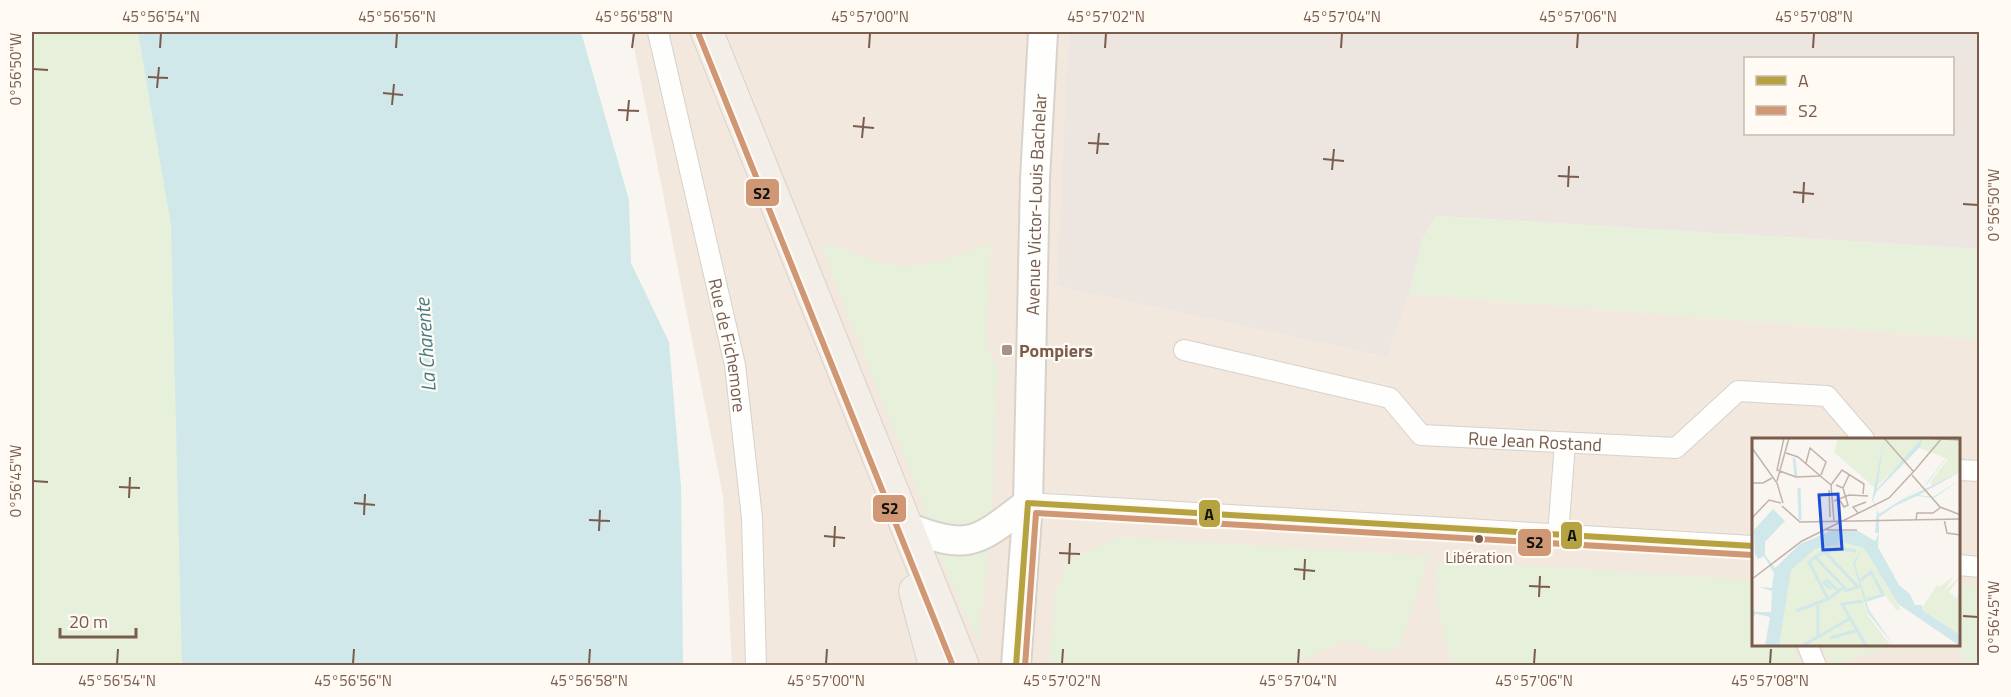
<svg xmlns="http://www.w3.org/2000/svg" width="2011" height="697" font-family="'Titillium Web',sans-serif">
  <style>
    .residential { fill: #f2e8de; fill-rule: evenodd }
    .industrial { fill: #ede5e0; fill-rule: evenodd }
    .green { fill: #e7f0db }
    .water { fill: #d0e8ea }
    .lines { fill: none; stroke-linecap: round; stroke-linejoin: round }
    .minor-casing { stroke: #d7d1cb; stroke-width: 22 }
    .secondary-casing { stroke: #d9d2cb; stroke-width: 32 }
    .primary-casing { stroke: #dad1cc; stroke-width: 34 }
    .minor { stroke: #fefefd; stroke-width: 20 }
    .secondary { stroke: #fefefd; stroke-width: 28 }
    .primary { stroke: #f3eee8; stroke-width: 32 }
    .bus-1-casing { stroke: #fffaf3; stroke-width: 10 }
    .bus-2-casing { stroke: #fffaf3; stroke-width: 10 }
    .bus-1 { stroke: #b4a340; stroke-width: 6 }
    .bus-2 { stroke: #cf9774; stroke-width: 6 }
    .ticks { fill: none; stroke: #7a5c4d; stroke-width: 2 }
    .poi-dot { fill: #a69286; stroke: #fffaf3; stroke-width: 2 }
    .bus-dot { fill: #7a5c4d; stroke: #fffaf3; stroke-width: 2 }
    .labels { text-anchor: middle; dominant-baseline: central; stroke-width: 4.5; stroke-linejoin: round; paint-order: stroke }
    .bus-label { font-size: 16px; fill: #7a5c4d; stroke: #fffaf3 }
    .street-label { font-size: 18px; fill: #7a5c4d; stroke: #fffaf3 }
    .poi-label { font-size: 18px; font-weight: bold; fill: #7a5c4d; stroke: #fffaf3; text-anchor: start }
    .water-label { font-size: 20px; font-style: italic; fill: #437c86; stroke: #fffaf3 }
    .inset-river { fill: none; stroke: #d0e8ea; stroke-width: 3 }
    .inset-road { fill: none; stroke: #c2b3aa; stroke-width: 1.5 }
    .view { fill: #1d4ed8; fill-opacity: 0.15; stroke: #1d4ed8; stroke-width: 3 }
    .inset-edge { fill: none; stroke: #7a5c4d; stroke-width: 3 }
    .line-badge { stroke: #fffaf3; stroke-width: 2 }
    .pale-badge-label { font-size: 16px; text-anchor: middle; font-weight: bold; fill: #111 }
    .neatline { fill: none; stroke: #7a5c4d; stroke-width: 2 }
    .ticks-label { font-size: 15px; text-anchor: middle; fill: #7a5c4d }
  </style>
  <rect width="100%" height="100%" fill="#f9f5f0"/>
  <path class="residential" d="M631,32h438l-11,254 329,71 22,-63 570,45v326h-1247l-9,-169zM1753,439h205v205h-205z"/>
  <path class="industrial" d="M1069,32h910v217l-542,-33 -50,141 -330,-71zM1746,58h206v76h-206z"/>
  <path class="green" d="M32,32h161l88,633h-249z
    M1436,216l543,33v90l-570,-45 13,-55z
    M991,243l-5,101 12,25 -7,163 -13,110 -47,-106 -7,-30 -103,-261c22,-1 36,11 57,17 41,12 75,-6 113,-19z
    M1121,537l308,19 -29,91 -19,5 -33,-12 -61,25h-238l6,-71 14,-34z
    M1437,562l53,1 263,17v64l39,1 10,20h-348c-11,-32 -23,-68 -17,-103z
    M1958,586h21v79h-14l-6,-21z
    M1823,645v-1l75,1 -69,21z"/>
  <path class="water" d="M138,32h443l48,168 2,63 38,79 12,145 2,178h-501l-11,-440z"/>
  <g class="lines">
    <defs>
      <g id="minor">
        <path id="s1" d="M658,32l77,333 17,153 4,148"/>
        <path id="s2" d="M1184,350l206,48 31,37 255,13 62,-57 89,5 37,43"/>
        <path d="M1958,470l22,1"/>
        <path d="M1028,503l725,43"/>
        <path d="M1558,535l7,-92"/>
        <path d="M1958,565l22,2"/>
        <path d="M1807,644l9,22"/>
      </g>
      <g id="secondary">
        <path d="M907,527c63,24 69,16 121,-24"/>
        <path id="s3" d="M1016,666l12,-163 7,-324 8,-147"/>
      </g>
      <path id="primary" d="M707,32l256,634
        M915,591l20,75"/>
    </defs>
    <use href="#minor" class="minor-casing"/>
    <use href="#secondary" class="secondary-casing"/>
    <use href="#primary" class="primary-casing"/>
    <use href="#minor" class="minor"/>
    <use href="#secondary" class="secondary"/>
    <use href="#primary" class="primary"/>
    <defs>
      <path id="bus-1" d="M1028,503l725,43
        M1016,666l12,-163"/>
      <path id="bus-2" d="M699,35l254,631
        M1025,666l11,-153 716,42"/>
    </defs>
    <use href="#bus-1" class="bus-1-casing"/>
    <use href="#bus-2" class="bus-2-casing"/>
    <use href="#bus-1" class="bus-1"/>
    <use href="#bus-2" class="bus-2"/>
  </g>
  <path class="ticks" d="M160,48l1,-15M396,48l1,-15M632,48l2,-15M869,48l1,-15M1105,48l1,-15M1341,48l1,-15M1577,48l1,-15M1813,48l1,-15M33,69l15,1M148,77l20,1M157,88l2,-21M383,93l20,2M392,105l2,-21M618,110l21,1M627,121l2,-21M853,126l21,2M862,138l2,-21M1088,143l21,1M1097,154l2,-21M1323,159l21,2M1332,170l2,-21M1558,176l21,1M1568,187l1,-21M1793,192l21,2M1803,203l1,-21M1963,204l15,1M33,481l15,1M119,487l21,1M129,498l1,-21M354,503l21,2M364,515l1,-21M589,520l21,1M599,531l1,-21M824,536l21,2M834,547l1,-21M1059,553l21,1M1069,564l1,-21M1294,569l21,2M1304,580l1,-21M1529,586l21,1M1539,597l1,-21M1963,616l15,1M117,664l1,-15M353,664l1,-15M589,664l1,-15M826,664l1,-15M1062,664l1,-15M1298,664l1,-15M1534,664l1,-15M1770,664l1,-15"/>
  <rect class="poi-dot" x="1001" y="344" width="12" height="12" rx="3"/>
  <circle class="bus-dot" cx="1479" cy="539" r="5"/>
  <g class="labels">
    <g class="bus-label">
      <text x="1479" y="557">Libération</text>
    </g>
    <g class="street-label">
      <text stroke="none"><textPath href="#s3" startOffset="462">Avenue Victor-Louis Bachelar</textPath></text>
      <text stroke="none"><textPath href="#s1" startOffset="321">Rue de Fichemore</textPath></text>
      <text stroke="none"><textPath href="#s2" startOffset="374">Rue Jean Rostand</textPath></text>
    </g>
    <g class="poi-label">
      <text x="1019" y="350">Pompiers</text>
    </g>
    <g class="water-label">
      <text transform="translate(425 345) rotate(-94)">La Charente</text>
    </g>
  </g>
  <g transform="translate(1752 438)">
    <rect width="208" height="208" fill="#f9f5f0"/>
    <path d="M86,0h122v34l-27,14 -3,-4 18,-23 -31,-12 -42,41 -41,-36zM93,102l18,6 38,64h-5l-11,-15 -21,7 5,15 22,29h-113l10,-74 21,-22zM202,138l-10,15 16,-14 -11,15 7,6 4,-6v43l-39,-26 16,-24 4,1z" fill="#e7f0db"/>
    <path d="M132,0l-7,51 45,-51 -1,8 -44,45 -4,9 6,14 46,-29 35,-46 -33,45 -25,16 58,-28 -41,23 14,2 27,-17 -26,18 -17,-2 -22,10 -16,11v16h-4l2,-23 -5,-10zM21,71l12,12 -20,21v13l10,13 25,-24 31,-13h27l17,10 4,-8 -1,14 21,38 11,9 5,11h7v5l38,25v11l-62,-42 -34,-56 -19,-5 -30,6 -24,21 -12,76h-14l5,-29 -14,-3 -4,4v-10l4,4h15l1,-21 -13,-4 13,1 2,-15 -10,-17 -6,3 -3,-5 -1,-24zM110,110l-7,16 14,46 25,36 -26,-33 -15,-50z" fill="#d0e8ea"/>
    <path class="inset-river" d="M42,20l2,19M47,50l1,32M73,114l18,-3 13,2M63,119l10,-5 33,35 -14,4M109,142l10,-8 3,6M79,151l-7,-6 3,-3 12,12M115,162l16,-5 -8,-16M111,163l-21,3 24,42M66,167v32M44,173l32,-12 -19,-37 6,-5 29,30 -16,12M78,200l25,-7M50,208l47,-27"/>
    <path class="inset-road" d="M32,0l-7,32 19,7 24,-1M132,0l29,33M169,0l40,2M0,10l25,35 6,20M34,15l12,4 33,28 3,36M54,25l4,-15 16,14 -5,13M163,32l27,-32M160,37l28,32 21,8M25,43l12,-43M0,45h11l9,-5M79,47l11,-15 22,14 -1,10M84,47l7,3 6,-13M77,52l1,27M87,61l5,8 4,-2 -5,-17M82,63l15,-6 19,1M30,68l18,16 160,-3M106,75l-5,-6 13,-5M0,80l17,-18 12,3M192,81l3,14 14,2M164,82l1,-7h16l7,-5M75,92h30M0,141l50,-38 87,-43 26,-28"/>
    <path class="view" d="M86,56l4,55 -19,1 -4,-55z"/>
    <rect width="208" height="208" class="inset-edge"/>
  </g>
  <g class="line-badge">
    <rect x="745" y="178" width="35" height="29" rx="6" fill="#cf9774"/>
    <rect x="872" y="494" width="35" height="29" rx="6" fill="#cf9774"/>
    <rect x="1198" y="499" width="23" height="29" rx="6" fill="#b4a340"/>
    <rect x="1560" y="521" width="23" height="29" rx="6" fill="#b4a340"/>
    <rect x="1517" y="528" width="35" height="29" rx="6" fill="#cf9774"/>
  </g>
  <g class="pale-badge-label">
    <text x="762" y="199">S2</text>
    <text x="890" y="514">S2</text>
    <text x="1209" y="520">A</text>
    <text x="1572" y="541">A</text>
    <text x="1535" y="548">S2</text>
  </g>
  <rect width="2011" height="697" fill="none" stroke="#fffaf3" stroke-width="66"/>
  <rect x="1744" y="57" width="210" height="78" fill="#fffaf3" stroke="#cabbb1" stroke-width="1.5"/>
  <rect x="1756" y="76" width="30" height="9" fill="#b4a340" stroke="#cabbb1" stroke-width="1.5"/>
  <text x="1798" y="87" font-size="18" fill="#7a5c4d">A</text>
  <rect x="1756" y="106" width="30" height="9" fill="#cf9774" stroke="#cabbb1" stroke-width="1.5"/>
  <text x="1798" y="117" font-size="18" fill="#7a5c4d">S2</text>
  <path d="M60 628v9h76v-9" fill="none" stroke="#7a5c4d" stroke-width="3"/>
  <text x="69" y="628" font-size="18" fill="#7a5c4d" stroke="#fffaf3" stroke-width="4.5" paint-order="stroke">20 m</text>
  <rect x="33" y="33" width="1945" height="631" class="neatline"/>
  <g class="ticks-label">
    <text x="161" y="22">45°56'54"N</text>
    <text x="397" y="22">45°56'56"N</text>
    <text x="634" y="22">45°56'58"N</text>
    <text x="870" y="22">45°57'00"N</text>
    <text x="1106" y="22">45°57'02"N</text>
    <text x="1342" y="22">45°57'04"N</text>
    <text x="1578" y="22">45°57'06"N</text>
    <text x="1814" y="22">45°57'08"N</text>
    <text transform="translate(16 69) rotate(-90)" y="5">0°56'50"W</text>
    <text transform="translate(1994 205) rotate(-90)" y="5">0°56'50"W</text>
    <text transform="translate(16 481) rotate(-90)" y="5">0°56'45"W</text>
    <text transform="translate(1994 617) rotate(-90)" y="5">0°56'45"W</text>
    <text x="117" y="686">45°56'54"N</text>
    <text x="353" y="686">45°56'56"N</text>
    <text x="589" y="686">45°56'58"N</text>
    <text x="826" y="686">45°57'00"N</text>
    <text x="1062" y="686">45°57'02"N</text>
    <text x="1298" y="686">45°57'04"N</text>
    <text x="1534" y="686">45°57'06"N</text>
    <text x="1770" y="686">45°57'08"N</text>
  </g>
</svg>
